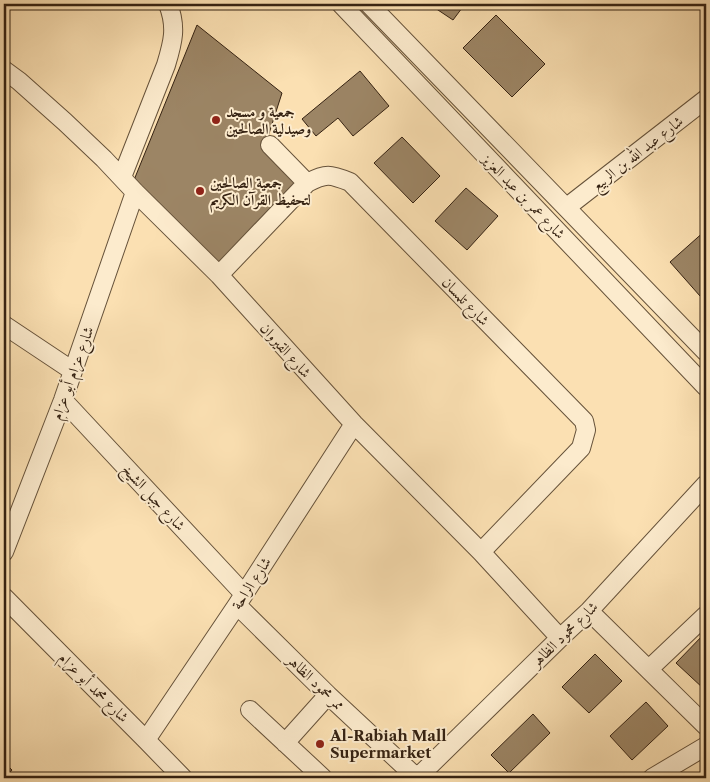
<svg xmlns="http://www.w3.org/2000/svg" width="710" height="782" font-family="'Libre Caslon Text',Amiri,serif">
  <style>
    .building { fill: #9c8565; stroke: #352212 }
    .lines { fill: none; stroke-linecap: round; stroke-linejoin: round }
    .minor-casing { stroke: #66523a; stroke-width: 20 }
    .minor { stroke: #fcebcd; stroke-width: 18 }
    .poi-dot { fill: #8f2418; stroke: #fcebcd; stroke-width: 2 }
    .labels { text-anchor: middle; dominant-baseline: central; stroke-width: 4; stroke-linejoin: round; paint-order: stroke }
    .poi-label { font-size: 15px; font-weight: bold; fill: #352212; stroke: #fcebcd; text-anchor: start }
    .street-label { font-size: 15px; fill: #352212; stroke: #fcebcd }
  </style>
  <rect width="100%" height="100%" fill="#fbe0b2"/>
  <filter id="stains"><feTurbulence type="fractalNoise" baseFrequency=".004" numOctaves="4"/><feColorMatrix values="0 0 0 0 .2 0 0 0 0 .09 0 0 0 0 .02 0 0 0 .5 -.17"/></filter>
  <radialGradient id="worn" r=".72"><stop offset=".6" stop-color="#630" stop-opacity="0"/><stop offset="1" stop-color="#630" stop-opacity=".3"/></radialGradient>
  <path class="building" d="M429,4h36l-12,16z
    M496,15l49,49 -33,33 -49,-49z
    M197,25l85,68 -17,53 32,41 -79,80 -84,-87z
    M360,71l29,35 -36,30 -15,-18 -22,18 -14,-17z
    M402,137l38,39 -27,27 -39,-40z
    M466,188l32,28 -31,34 -32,-29z
    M706,230v61l-6,5 -30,-34z
    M706,632v55l-2,2 -28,-26z
    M595,654l27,27 -33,32 -27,-26z
    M646,702l22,24 -36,34 -22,-24z
    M533,714l17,19 -41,40 -18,-18z
    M4,762l8,8 -7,8h-1z"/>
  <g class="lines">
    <defs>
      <path id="minor" d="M341,4l365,383
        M369,4l337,348
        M4,70l15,11 46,41 39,37 31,33 84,83 135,149 127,128 79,86
        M270,145l37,38
        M122,177l44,-112c7,-23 11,-38 2,-61
        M567,207l139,-108
        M219,275l88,-92c19,-10 23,-9 43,-1l234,239 2,9 -5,18 -100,104
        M4,325l69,46
        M63,400l181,194
        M4,552l59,-152 72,-208
        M4,597l142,143 37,38
        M237,605l91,90 89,83
        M589,611l117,115
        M649,669l57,-54
        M250,710l73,68
        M146,740l91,-135 117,-181
        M285,743l43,-48
        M417,778l143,-140 29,-27 117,-127
        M652,778l54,-32"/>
    </defs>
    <use href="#minor" class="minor-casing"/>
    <use href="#minor" class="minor"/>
  </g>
  <g class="poi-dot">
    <circle cx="216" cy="120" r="5"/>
    <circle cx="200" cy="191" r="5"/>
    <circle cx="320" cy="744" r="5"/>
  </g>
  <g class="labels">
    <g class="poi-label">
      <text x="226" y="111">جمعية و مسجد<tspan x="226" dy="17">وصيدلية الصالحين</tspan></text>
      <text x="210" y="182">جمعية الصالحين<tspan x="210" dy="17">لتحفيظ القرآن الكريم</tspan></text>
      <text x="330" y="735">Al-Rabiah Mall<tspan x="330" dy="17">Supermarket</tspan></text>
    </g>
    <g class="street-label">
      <text transform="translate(637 153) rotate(-38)">شارع عبد الله بن الربيع</text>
      <text transform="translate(524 196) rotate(46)">شارع عمر بن عبد العزيز</text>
      <text transform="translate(466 301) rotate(46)">شارع تلمسان</text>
      <text transform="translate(286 350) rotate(48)">شارع القيروان</text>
      <text transform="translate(72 373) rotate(-70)">شارع عزام أبو عزام</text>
      <text transform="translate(154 497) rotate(47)">شارع جبل الشيخ</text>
      <text transform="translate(251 583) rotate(-57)">شارع الراحة</text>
      <text transform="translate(564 634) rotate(-44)">شارع محمود الظاهر</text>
      <text transform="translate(316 682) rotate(44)">ممر محمود الظاهر</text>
      <text transform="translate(94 687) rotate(45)">شارع محمد أبو عزام</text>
    </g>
  </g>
  <rect width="710" height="782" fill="none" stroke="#fbe0b2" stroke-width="20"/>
  <rect x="5" y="5" width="700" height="772" fill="none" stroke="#352212" stroke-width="2.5"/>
  <rect x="10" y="10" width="690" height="762" fill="none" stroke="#352212"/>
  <rect width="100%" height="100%" filter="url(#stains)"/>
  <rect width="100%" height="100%" fill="url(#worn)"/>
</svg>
